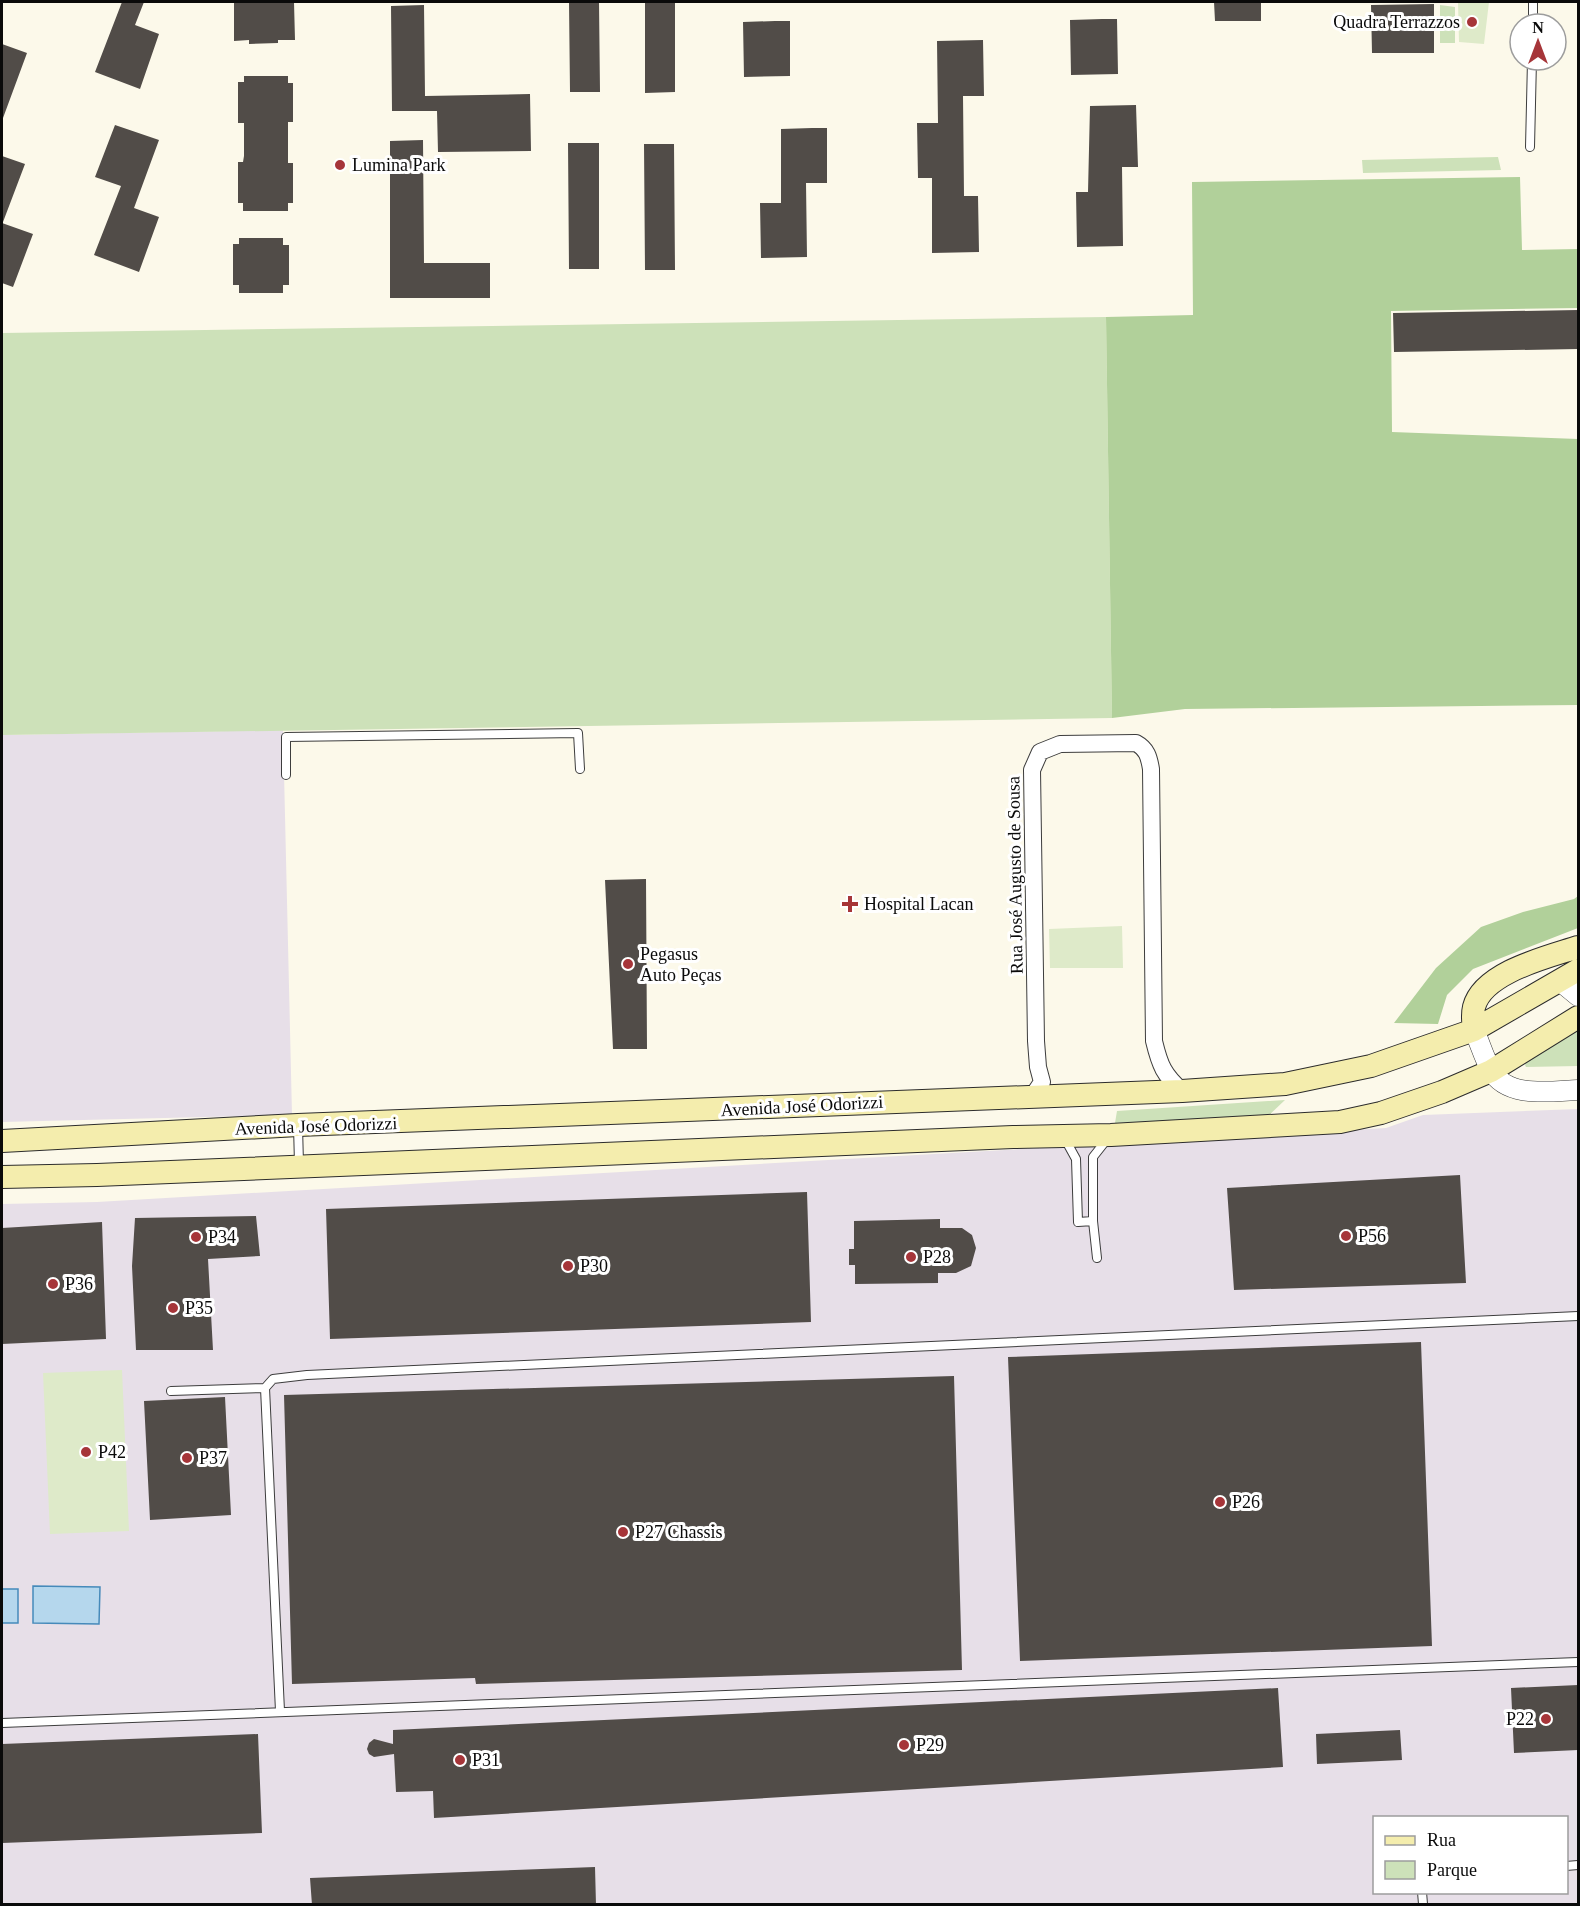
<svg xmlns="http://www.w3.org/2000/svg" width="1580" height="1906" font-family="Georgia,serif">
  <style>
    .industrial { fill: #e7dfe8; fill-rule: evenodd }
    .green { fill: #cde1b9 }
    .forest { fill: #b1d09a }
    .pitch { fill: #deeac9 }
    .water { fill: #b5d7ed; stroke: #468aba; stroke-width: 1.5 }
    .building { fill: #514c48 }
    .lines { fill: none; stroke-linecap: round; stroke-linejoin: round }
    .service-casing { stroke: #3d3d3d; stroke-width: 10 }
    .minor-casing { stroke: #3d3d3d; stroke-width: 18 }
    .tertiary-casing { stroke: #3d3d3d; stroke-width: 21 }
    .secondary-casing { stroke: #2c2c2c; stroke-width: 24 }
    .service { stroke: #fff; stroke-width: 8 }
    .minor { stroke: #fff; stroke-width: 16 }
    .tertiary { stroke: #fff; stroke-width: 20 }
    .secondary { stroke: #f4edad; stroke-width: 22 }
    .poi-dot { fill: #a63539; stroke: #fff; stroke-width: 2 }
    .labels { text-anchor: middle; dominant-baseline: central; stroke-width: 6; stroke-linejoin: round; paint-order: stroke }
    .poi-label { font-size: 18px; fill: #0a0a0a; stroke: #fff; text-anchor: start }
    .street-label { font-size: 18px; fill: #0a0a0a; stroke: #fff }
  </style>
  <rect width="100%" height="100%" fill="#fcf9ea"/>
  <path class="industrial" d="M283,730l9,385 -290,7v-387z
    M1578,1109v795h-1576v-700l95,-2 1289,-74 37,-13zM1374,1818h192v74h-192z"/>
  <path class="green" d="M1440,5l15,2v36h-15z
    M1498,157l3,13 -138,3 -1,-13z
    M1106,317l6,401 -1109,17 -1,-402z
    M1578,1027v39l-52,1 -1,-2 1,-3z
    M1285,1100l-21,20 -149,3 2,-12z"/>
  <path class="forest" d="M1520,177l2,73 56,-1v59l-187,3 1,121 186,7v266l-393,4 -73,9 -6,-401 87,-2 -1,-133z
    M1578,896v32l-105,41 -26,26 -9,29 -44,-1 42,-55 45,-41 42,-15 51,-13z"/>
  <path class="pitch" d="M1458,2h31l-5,42 -25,-2z
    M1122,926l1,42h-73l-1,-39z
    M122,1370l7,161 -79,3 -7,-161z"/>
  <path class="water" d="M33,1586l67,1 -1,37 -66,-1z
    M2,1589h16v34h-16z"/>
  <path class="building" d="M122,2h22l-9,23 24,9 -19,55 -45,-17z
    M234,2h60l1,38h-17v3l-29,1v-4l-15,1z
    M569,2h30l1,90h-30z
    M645,2h30v90l-30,1z
    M1214,2h47v19h-46z
    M1434,4v49h-62l-1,-48z
    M424,5l1,91 105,-2 1,57 -93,1 -1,-41h-45l-1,-105z
    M1102,19h15l1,55 -47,1 -1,-55z
    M775,21h15v55l-46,1 -1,-55z
    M983,40l1,56h-21l1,100h14l1,56 -47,1v-75h-14l-1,-55h21l-1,-82z
    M2,44l25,9 -24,65h-1z
    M244,76h44v7h5v39h-5v41h5v40h-5v8h-45v-8h-5v-41h5l1,-6v-33h-6v-41h6z
    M1136,105l2,62h-16l1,79 -46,1 -1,-55h12l2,-86z
    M115,125l44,15 -25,68 25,9 -20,55 -45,-17 27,-69 -26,-9z
    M812,128h15v55h-21l1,74 -46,1 -1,-55h21v-74z
    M423,140l1,123h66v35h-100v-157z
    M568,143h31v126h-30z
    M644,144h30l1,126h-30z
    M2,156l23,8 -22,58h-1z
    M2,223l31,11 -20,53 -11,-4z
    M239,238h44v7h6v40h-6v8h-44v-8h-6v-41h6z
    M1578,310v39l-184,3 -1,-39z
    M646,879l1,170h-34l-8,-169z
    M1460,1175l6,108 -232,7 -7,-102z
    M807,1192l4,130 -481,17 -4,-130z
    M256,1216l4,40 -52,3 5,91h-77l-4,-84 3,-48z
    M940,1219v9h22l10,7 4,13 -5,18 -15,7h-18v10l-83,1v-19h-6v-16h5v-28z
    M102,1222l4,117 -104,5v-116z
    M1421,1342l11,304 -412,15 -12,-304z
    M954,1376l8,294 -486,14 -1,-6 -183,6 -8,-289z
    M225,1397l6,118 -81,5 -6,-119z
    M1578,1685v65l-64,3 -3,-65z
    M1278,1688l5,79 -849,51 -1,-27 -37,1 -2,-38 -20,3 -5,-3 -2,-5 2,-6 5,-4 19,5v-14z
    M1400,1730l2,30 -85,4 -1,-30z
    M258,1734l4,99 -260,10v-99z
    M595,1867l1,38h-284l-2,-27z"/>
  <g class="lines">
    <defs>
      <path id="service" d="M1533,24v-22
        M1530,147l2,-87
        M286,775v-38l292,-4 2,36
        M298,1126l1,38
        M1065,1139l11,20 2,63 15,-1
        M1097,1258l-4,-37v-64l15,-19
        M171,1391l94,-3
        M280,1711l-15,-323 8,-9 34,-4 1271,-59
        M2,1723l1576,-61
        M1566,1866l12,-1
        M1422,1892l1,12"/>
      <path id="minor" d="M1032,1097l10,-15 -4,-15 -2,-26 -4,-271 8,-18 20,-8 76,-1c11,6 13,14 15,26l3,272c6,25 10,34 28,50"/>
      <path id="tertiary" d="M1561,982l17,14
        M1474,1030c6,13 10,28 17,40 16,29 60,21 87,20"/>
      <path id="secondary" d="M1474,1030c-1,-7 -2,-15 0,-23 9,-35 74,-50 104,-60
        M2,1141l296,-16 884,-34 103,-7 86,-18 103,-36 104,-60
        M2,1177l95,-2 916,-38 98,-2 229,-13 41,-9 61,-21 49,-21 87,-54"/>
    </defs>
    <use href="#service" class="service-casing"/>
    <use href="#minor" class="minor-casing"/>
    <use href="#tertiary" class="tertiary-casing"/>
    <use href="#secondary" class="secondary-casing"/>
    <use href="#service" class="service"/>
    <use href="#minor" class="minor"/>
    <use href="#tertiary" class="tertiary"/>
    <use href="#secondary" class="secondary"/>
  </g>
  <g class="poi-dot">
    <circle cx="1472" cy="22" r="6"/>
    <circle cx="340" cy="165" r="6"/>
    <path d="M847 895h6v6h6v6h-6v6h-6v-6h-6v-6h6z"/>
    <circle cx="628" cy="964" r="6"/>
    <circle cx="1346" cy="1236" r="6"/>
    <circle cx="196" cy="1237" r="6"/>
    <circle cx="911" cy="1257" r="6"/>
    <circle cx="568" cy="1266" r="6"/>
    <circle cx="53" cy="1284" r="6"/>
    <circle cx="173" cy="1308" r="6"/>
    <circle cx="86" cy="1452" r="6"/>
    <circle cx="187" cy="1458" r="6"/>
    <circle cx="1220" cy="1502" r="6"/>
    <circle cx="623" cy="1532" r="6"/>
    <circle cx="1546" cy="1719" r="6"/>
    <circle cx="904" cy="1745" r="6"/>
    <circle cx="460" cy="1760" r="6"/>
  </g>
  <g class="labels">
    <g class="poi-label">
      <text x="1460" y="22" text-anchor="end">Quadra Terrazzos</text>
      <text x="352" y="165">Lumina Park</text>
      <text x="864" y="904">Hospital Lacan</text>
      <text x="640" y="954">Pegasus<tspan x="640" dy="21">Auto Peças</tspan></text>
      <text x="1358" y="1236">P56</text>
      <text x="208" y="1237">P34</text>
      <text x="923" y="1257">P28</text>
      <text x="580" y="1266">P30</text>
      <text x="65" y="1284">P36</text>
      <text x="185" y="1308">P35</text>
      <text x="98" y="1452">P42</text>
      <text x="199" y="1458">P37</text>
      <text x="1232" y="1502">P26</text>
      <text x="635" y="1532">P27 Chassis</text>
      <text x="1534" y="1719" text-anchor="end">P22</text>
      <text x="916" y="1745">P29</text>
      <text x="472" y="1760">P31</text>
    </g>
    <g class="street-label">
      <text transform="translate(1015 875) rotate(-91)">Rua José Augusto de Sousa</text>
      <text transform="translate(802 1106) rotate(-3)">Avenida José Odorizzi</text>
      <text transform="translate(316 1126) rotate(-2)">Avenida José Odorizzi</text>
    </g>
  </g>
  <rect width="1580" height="1906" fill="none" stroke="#0a0a0a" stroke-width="6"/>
  <rect x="1373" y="1816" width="195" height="78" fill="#ffffff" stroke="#9d9d9d" stroke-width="1.5"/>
  <rect x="1385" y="1836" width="30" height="9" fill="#f4edad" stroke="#9d9d9d" stroke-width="1.5"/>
  <text x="1427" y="1846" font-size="18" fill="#0a0a0a">Rua</text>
  <rect x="1385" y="1861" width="30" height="18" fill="#cde1b9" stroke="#9d9d9d" stroke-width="1.5"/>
  <text x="1427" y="1876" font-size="18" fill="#0a0a0a">Parque</text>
  <g transform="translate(1538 42)"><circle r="28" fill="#ffffff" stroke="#9d9d9d" stroke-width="1.5"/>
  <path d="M0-4.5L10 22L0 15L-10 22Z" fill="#a63539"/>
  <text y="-9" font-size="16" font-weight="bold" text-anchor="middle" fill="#0a0a0a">N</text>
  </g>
</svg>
